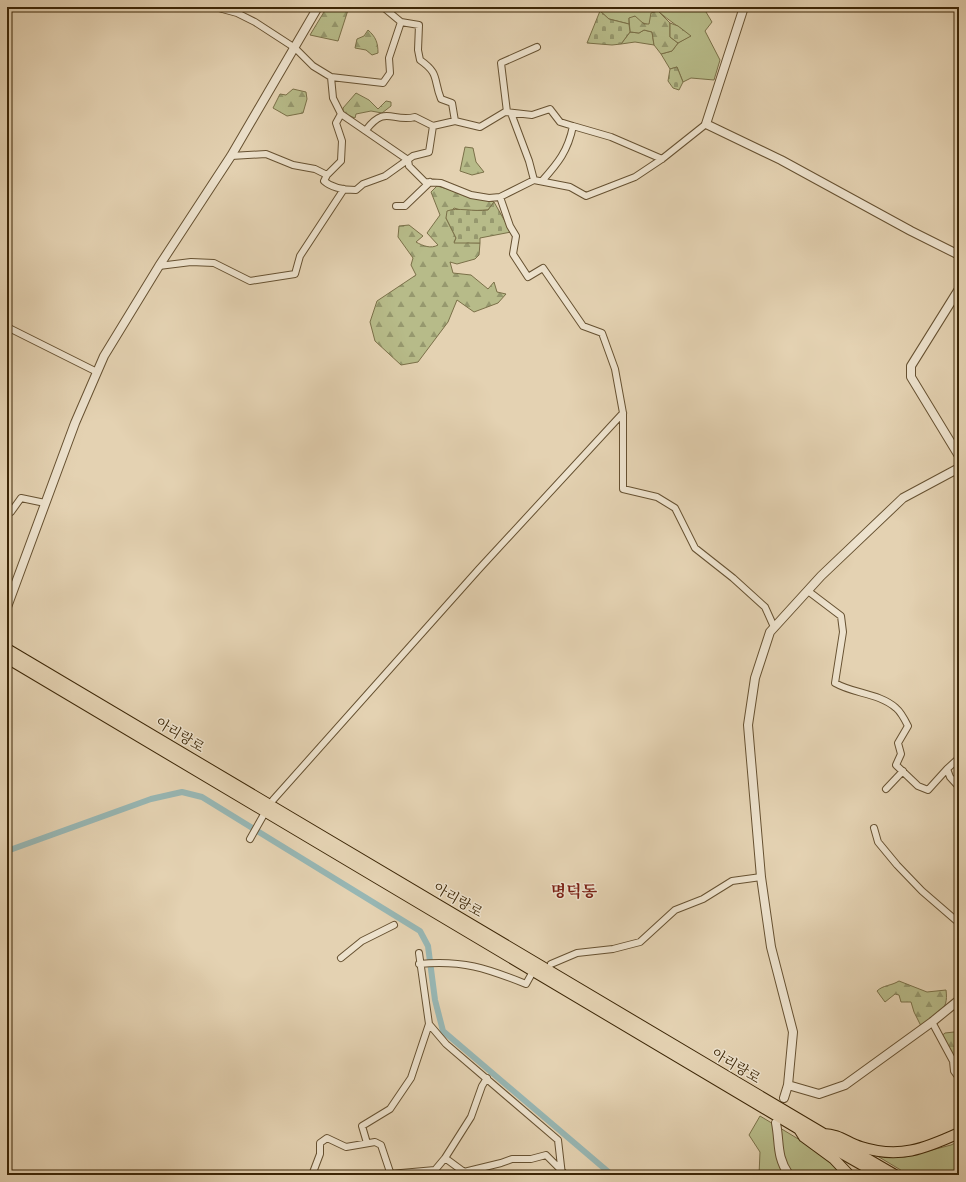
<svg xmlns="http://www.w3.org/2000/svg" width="966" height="1182" font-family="Cardo,'Noto Serif KR',serif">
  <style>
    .grass { fill: #b7bb89; stroke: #7a7048 }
    .forest { fill: url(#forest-firs); stroke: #7a7048 }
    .cemetery { fill: url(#cemetery-stones); stroke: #7a7048 }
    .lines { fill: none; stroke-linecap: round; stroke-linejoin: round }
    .canal { stroke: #97b6b3; stroke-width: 6 }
    .minor-casing { stroke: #665131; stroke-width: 8 }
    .tertiary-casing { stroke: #665131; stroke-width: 10 }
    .primary-casing { stroke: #3c2606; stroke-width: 12 }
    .trunk-casing { stroke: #3c2606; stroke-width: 12 }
    .minor { stroke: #ede2cd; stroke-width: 6 }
    .tertiary { stroke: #ede2cd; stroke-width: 8 }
    .primary { stroke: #e4d2b2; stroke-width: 10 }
    .trunk { stroke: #e4d2b2; stroke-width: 10 }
    .labels { text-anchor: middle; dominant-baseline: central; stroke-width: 3; stroke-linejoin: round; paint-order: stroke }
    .street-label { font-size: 14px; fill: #3c2606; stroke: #ede2cd }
    .quarter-label { font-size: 16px; font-weight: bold; fill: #7a1f14; stroke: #ede2cd }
  </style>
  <defs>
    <pattern id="forest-firs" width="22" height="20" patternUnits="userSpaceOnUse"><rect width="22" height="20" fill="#b7bb89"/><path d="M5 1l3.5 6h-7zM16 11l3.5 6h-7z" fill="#96986e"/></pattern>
    <pattern id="cemetery-stones" width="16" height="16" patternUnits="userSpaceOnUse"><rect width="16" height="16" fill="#b7bb89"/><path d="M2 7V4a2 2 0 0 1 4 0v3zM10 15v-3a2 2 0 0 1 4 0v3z" fill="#96986e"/></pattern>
  </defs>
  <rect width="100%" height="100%" fill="#e4d2b2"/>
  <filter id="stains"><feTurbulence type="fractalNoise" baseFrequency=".005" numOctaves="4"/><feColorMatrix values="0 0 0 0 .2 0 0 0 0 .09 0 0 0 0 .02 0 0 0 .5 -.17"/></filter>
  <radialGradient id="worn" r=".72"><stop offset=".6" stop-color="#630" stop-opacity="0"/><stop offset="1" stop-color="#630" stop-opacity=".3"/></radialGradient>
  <path class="grass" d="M605,7h98l9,15 -7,9 15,29 -6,20 -23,-2 -8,4 -6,-15 -7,2 -9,-15 11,-3 6,-8 12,-7c-10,-9 -21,-15 -32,-25l-9,14 -20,-7v6l-20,-5 -9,-8z
    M644,30l8,2 2,13 -19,-3 -14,2 9,-12 9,1z
    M760,1116l60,36 23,23h-84l1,-23 -11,-17z
    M959,1141v34h-50l-35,-21 31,3 46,-12z"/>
  <path class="forest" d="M327,7h22l-11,34 -28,-6z
    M658,11l12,12v14l8,6 -6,8 -11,3 -7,-9 -2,-13 -8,-2 -5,3 -9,-1 -1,-14 6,-2 9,8h5l2,-11z
    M368,30c8,7 10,13 10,23l-6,2 -6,-5 -11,-2 2,-9 7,-3z
    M293,89l13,3 1,7 -4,14 -16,3 -14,-8 7,-14 6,1z
    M356,93l13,7 9,9 8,-8 5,1v4l-9,7 -11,-2 -15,3 -1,4 -12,-5v-5z
    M465,147l8,1 3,14 8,10 -12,3 -12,-4z
    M437,186l57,16 -6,8 -24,1 -10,-3 -8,10 10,20 -2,4 26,1 -1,12 -4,4 -18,5 -7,-2 3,11 18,2 17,14 6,-7 3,10 9,2 -8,9 -24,9 -17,-12 -9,22 -30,40 -17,3 -26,-24 -5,-19 7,-21 39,-26 -5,-10 2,-7 -15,-21 1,-11 10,-1 14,11 -7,6c7,4 15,7 22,3l-11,-12 13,-18 -9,-23z
    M899,981l28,11 19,-2c3,22 -9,24 -25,36l-7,-14 -3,-10h-10l-2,-7 -4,-1 -10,8 -8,-11c6,-6 14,-5 22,-10z
    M954,1032l5,1v18l-3,9 -17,-22 6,-5z"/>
  <path class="cemetery" d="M600,11l9,8 20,5 1,8 -9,12 -9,1 -25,-2z
    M670,23l8,3 13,10 -13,7 -8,-6z
    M677,67l6,15 -4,8 -6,-2 -5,-7 2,-12z
    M494,202l17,30 -31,6v5h-26l2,-5 -10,-20 1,-7c10,-4 27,1 41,-1z"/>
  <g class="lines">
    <path class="canal" d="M7,851l144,-52 31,-7 20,5 218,134 8,15 7,54 8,31 169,144"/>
    <defs>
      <path id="minor" d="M215,7l22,6 18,9 40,26 18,18 18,11 2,21 8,16 67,46 1,6 16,16 16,1 30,12 18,3 11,-1 34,-17 36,7 16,9 49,-19 27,-18 44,-35
        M383,7l18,15 18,3 -1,25 2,10c20,14 13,19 21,39l11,4 3,18 25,6 25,-15 27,3 18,-6 10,13 13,4
        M331,77l52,6 7,-10 -1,-15 12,-36
        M507,112l-6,-49 36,-16
        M511,113l18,48 5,19
        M341,114l-5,9 6,18 -1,20 -14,14 -3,6c9,8 21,9 32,9l7,-6 22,-8 28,-20 16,-4 4,-26
        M366,130c20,-26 26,-7 49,-13l18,9 22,-5
        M231,156l35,-2 27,11 22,4 12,6
        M542,181c16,-18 26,-30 31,-55l38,11 51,22
        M500,197l10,29 6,10 -3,18 15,23 15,-9 40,58 19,7 13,36 8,44v76l34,8 18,11 20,40 38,30 32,29 9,20
        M396,206h9l25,-24
        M159,266l32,-4 23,1 36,18 45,-7 5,-18 44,-67
        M7,327l90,45
        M7,514l4,-2 10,-14 24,5
        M808,591l33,25 2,16 -8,51c19,11 44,10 61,25 5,4 9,12 12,18l-10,17 3,11 -5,11 22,21 10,4 19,-21
        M959,758l-12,11 3,8 9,10
        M886,789l17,-18
        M273,800l206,-231 144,-156
        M874,828l4,14 19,23 25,26 37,32
        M250,839l13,-23
        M419,953l10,71 17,20 112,96 4,35
        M341,958l21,-17 32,-16
        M419,964c44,-4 67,4 107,20l5,-9
        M551,964l26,-11 36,-4 27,-7 35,-32 28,-11 29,-18 29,-4
        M932,1022l21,39 1,10 5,7
        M367,1143l-5,-17 28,-17 21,-31 18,-54
        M464,1172l37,-9 11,-4h19l15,-4 17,17
        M390,1174l45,-4 10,-12
        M312,1175l8,-21v-11l7,-5 19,9 29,-5 6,3 10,30
        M465,1175l-1,-3 -19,-14 26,-41 11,-31 5,-8"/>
      <path id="tertiary" d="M744,7l-38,117 75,36 130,71 48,24
        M959,289l-48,77v11l48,79
        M7,607l68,-184 29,-67 55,-90 72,-110 87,-149
        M788,1085l31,9 26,-9 87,-63 27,-22
        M784,1098l4,-13 5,-53 -22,-85 -10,-70 -13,-152 7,-47 15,-46 51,-56 82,-78 56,-30
        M776,1123c4,20 0,33 13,52"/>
      <path id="primary" d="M799,1129l81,46
        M828,1136l67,39"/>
      <path id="trunk" d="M7,649l817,485c14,0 24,9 37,13 38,12 63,2 98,-14
        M7,658l792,471 5,8 30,22 15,16"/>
    </defs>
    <use href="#minor" class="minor-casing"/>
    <use href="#tertiary" class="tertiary-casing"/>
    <use href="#primary" class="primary-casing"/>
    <use href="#trunk" class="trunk-casing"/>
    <use href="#minor" class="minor"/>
    <use href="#tertiary" class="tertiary"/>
    <use href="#primary" class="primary"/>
    <use href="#trunk" class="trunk"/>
  </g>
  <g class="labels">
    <g class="street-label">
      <text transform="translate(180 735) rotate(31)">아리랑로</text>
      <text transform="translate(458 900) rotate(30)">아리랑로</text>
      <text transform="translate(736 1066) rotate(31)">아리랑로</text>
    </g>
    <g class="quarter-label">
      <text x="574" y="892">명덕동</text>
    </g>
  </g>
  <rect width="966" height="1182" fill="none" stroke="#e4d2b2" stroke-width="24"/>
  <rect x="8" y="8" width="950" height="1166" fill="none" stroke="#3c2606" stroke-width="2"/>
  <rect x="12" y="12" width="942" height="1158" fill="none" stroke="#3c2606"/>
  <rect width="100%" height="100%" filter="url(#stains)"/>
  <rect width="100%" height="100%" fill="url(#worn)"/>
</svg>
